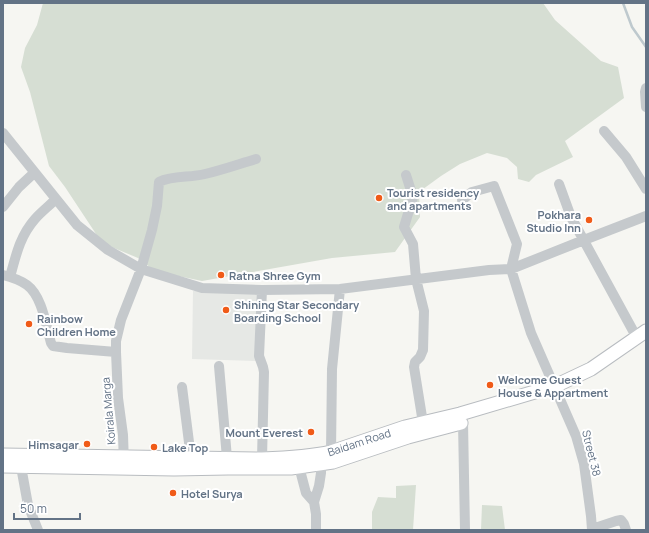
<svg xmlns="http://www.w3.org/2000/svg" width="649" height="533" font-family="Manrope,sans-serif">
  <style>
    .built { fill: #e6e8e5 }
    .green { fill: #d6ded3 }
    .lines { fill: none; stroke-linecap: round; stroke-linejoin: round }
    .stream { stroke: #bec9ce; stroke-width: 2.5 }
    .major-casing { stroke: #b8bcc0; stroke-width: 15 }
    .minor { stroke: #c5c9cc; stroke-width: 10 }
    .major { stroke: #fff; stroke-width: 13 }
    .poi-dot { fill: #f05b18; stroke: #fff; stroke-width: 1.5 }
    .labels { text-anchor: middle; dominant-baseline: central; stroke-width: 4; stroke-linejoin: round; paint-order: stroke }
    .poi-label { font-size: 11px; font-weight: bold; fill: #637386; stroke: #fff; text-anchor: start }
    .street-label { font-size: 11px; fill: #637386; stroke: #fff }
  </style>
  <rect width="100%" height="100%" fill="#f6f6f2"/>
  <path class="built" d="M193,291h67l-3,70 -65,-2z"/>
  <path class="green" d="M43,3h500l12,17 46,41 17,6 6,31 -59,43 8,16 -37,18 -7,7 -11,-3 -1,-12 -10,-9 -20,-5 -27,11 -19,12 -22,16 1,25 -25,35 -63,6 -130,23 -47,-10 -17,-13 -36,-15 -37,-56 -16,-21 -19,-74 -9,-25 4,-19 12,-23z
    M416,485l-3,45h-41v-18l6,-15 18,1v-12z
    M482,505l20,1 3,24h-24z"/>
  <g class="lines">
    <path class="stream" d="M623,3l9,24 14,20"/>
    <defs>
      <path id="major" d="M3,455l259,4c23,-1 46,-2 69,-7l74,-25 55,-13 95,-28 36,-17 55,-38
        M3,466l171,3 54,-1h63l42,-6 75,-25 53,-14"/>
    </defs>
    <use href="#major" class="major-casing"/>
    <path class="minor" d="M646,88l-1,4 1,15
      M604,131l22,26 20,32
      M3,133l74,92 31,25 33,19 61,19 60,2 78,-1 149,-19 22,-1 73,-29 62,-24
      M406,175l7,22 -9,30 9,17 3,35 8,32 -1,39 -3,7 -5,5 -1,5 9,56
      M559,184l12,33 66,121
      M462,200l10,-8 22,-6 23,58 -6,25 20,64 45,103 8,28 7,52 1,14
      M3,207l16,-20 15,-14
      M3,275c8,2 17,5 24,10 15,11 19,40 24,58l2,3 14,2 49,4
      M10,277c6,-22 10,-41 25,-58 6,-7 14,-13 21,-20
      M262,290l-3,66 4,11 1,5 -2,87
      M219,366l8,92
      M182,387l9,71
      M463,422l2,108
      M331,452l1,-83 8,-80
      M300,459l1,15 5,19 8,9
      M20,461l8,44 10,25
      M124,464l-1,-29 -5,-37 -2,-46v-11l5,-21 20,-51 11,-39 5,-24 2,-24c14,-7 31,-4 46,-8 17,-4 34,-10 51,-15
      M592,529l24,-8 5,-1 3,4 2,6
      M316,530v-16l-2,-12 5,-16 2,-13v-16"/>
    <use href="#major" class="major"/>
  </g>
  <g class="poi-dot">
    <circle cx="379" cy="198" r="4"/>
    <circle cx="589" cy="220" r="4"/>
    <circle cx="221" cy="275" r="4"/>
    <circle cx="226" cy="310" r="4"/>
    <circle cx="29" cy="324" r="4"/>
    <circle cx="490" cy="385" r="4"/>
    <circle cx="311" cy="432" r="4"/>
    <circle cx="87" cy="444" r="4"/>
    <circle cx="154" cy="447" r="4"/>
    <circle cx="173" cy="493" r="4"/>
  </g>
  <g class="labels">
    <g class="poi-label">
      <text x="387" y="192">Tourist residency<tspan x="387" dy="13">and apartments</tspan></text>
      <text x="581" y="214" text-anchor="end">Pokhara<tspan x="581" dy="13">Studio Inn</tspan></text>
      <text x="229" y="275">Ratna Shree Gym</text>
      <text x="234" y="304">Shining Star Secondary<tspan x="234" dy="13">Boarding School</tspan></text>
      <text x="37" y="318">Rainbow<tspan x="37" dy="13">Children Home</tspan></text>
      <text x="498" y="379">Welcome Guest<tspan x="498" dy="13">House &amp; Appartment</tspan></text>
      <text x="303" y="432" text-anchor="end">Mount Everest</text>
      <text x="79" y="444" text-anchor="end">Himsagar</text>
      <text x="162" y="447">Lake Top</text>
      <text x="181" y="493">Hotel Surya</text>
    </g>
    <g class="street-label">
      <text transform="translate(108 411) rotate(-95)">Koirala Marga</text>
      <text transform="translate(359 442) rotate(-18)">Baidam Road</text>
      <text transform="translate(592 453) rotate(76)">Street 38</text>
    </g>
  </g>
  <rect width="649" height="533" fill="none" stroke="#637386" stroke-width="8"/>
  <path d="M14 513v6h66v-6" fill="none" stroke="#637386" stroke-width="2"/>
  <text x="20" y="513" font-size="12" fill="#637386" stroke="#ffffff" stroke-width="3" paint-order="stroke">50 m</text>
</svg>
